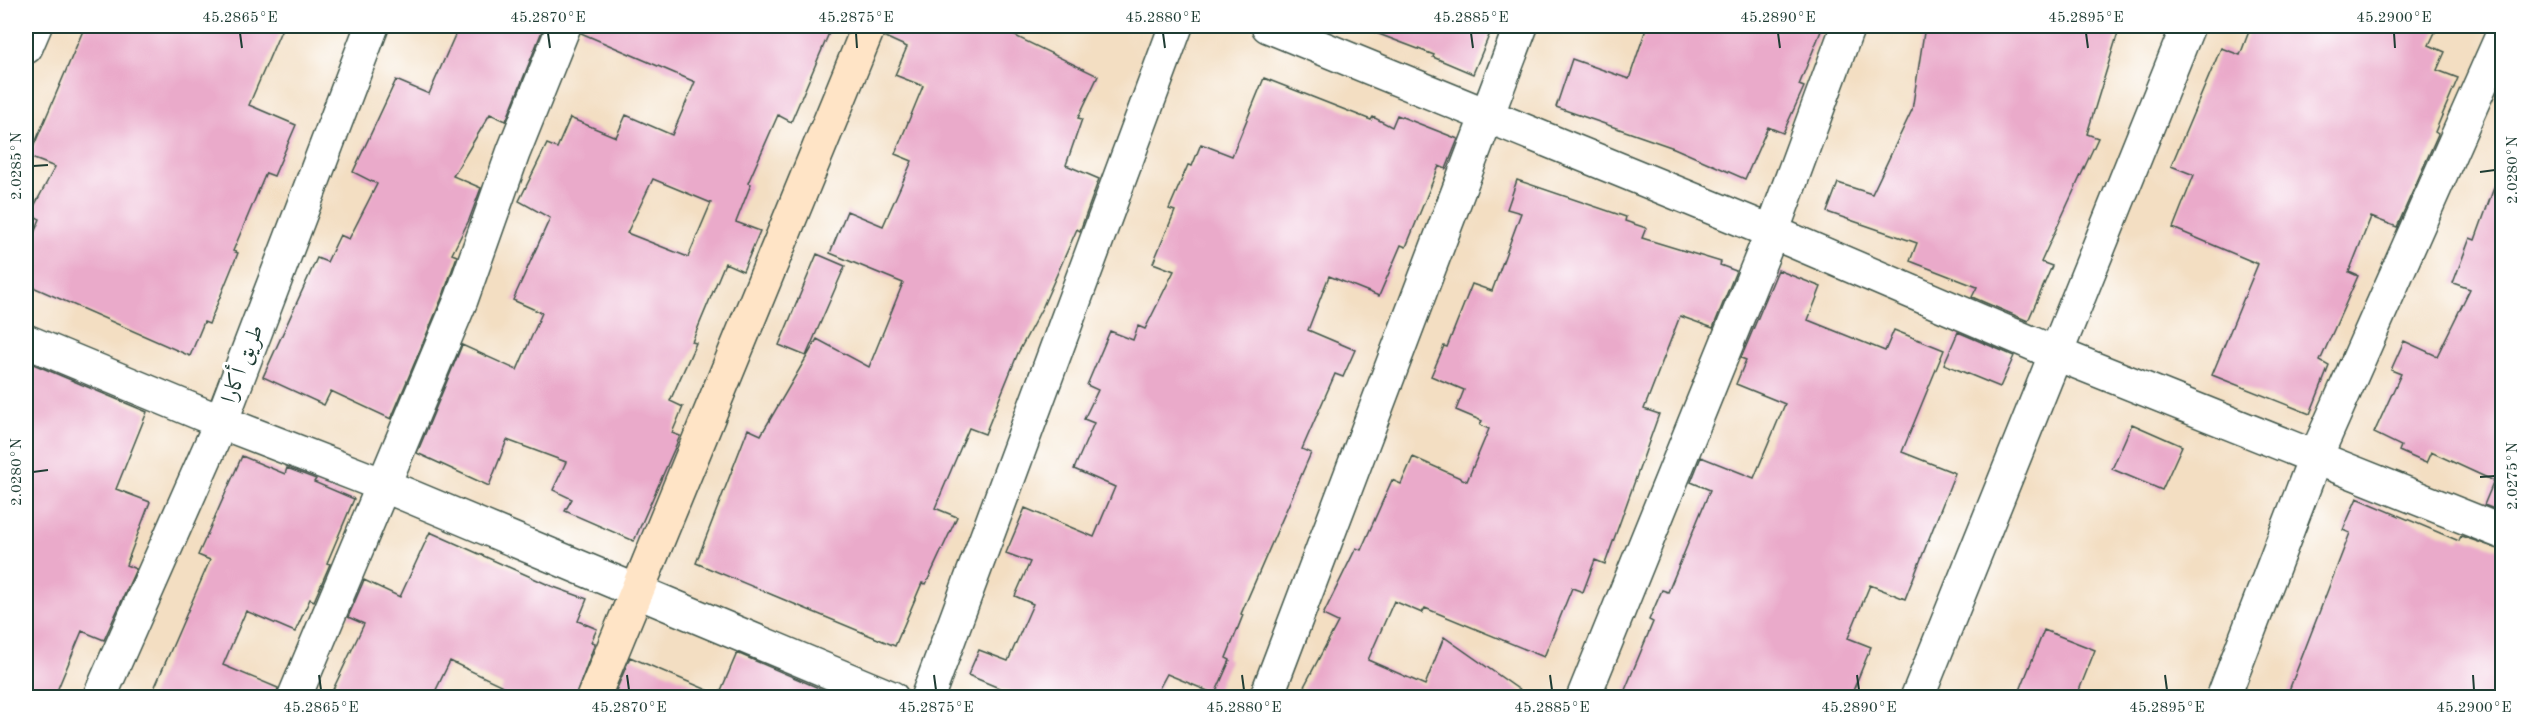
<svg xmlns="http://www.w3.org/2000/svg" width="2528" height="723" font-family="'Old Standard TT',Amiri,serif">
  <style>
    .building { fill: #eaaaca; fill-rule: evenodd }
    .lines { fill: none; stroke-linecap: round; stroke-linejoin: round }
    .street-casing { stroke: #3f5549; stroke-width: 36 }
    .secondary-casing { stroke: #3f5549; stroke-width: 36 }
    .street { stroke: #fff; stroke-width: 33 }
    .secondary { stroke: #ffe4c6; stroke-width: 33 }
    .ticks { fill: none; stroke: #1f3d34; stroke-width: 2 }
    .labels { text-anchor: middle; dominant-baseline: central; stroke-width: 6; stroke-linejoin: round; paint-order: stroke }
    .street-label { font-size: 22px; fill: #1f3d34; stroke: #fff }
    .neatline { fill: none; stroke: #1f3d34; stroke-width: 2 }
    .ticks-label { font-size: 15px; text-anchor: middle; fill: #1f3d34 }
  </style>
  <rect width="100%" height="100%" fill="#fff"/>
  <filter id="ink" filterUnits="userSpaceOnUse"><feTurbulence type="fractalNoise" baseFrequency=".0167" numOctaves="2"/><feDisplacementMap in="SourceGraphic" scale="12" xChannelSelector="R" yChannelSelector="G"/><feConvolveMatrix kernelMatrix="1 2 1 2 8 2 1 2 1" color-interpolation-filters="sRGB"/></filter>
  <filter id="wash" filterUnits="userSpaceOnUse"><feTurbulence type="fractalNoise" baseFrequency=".008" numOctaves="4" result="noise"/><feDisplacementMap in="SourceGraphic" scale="24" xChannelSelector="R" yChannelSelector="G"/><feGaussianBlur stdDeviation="1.35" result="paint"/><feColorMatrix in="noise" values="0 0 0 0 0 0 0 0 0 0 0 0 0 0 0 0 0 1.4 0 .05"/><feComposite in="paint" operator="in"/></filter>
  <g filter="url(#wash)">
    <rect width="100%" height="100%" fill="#f3dec2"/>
    <g id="blocks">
      <path class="building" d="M85,26h198l-34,79 47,20 -22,51 -8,-3 -33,78 5,2 -29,71 -5,-2 -14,34 -164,-72v-32l14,-33 -10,-5 25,-47 -26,-10z
        M459,26h85l-38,95 -16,-7 -37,62 28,12 -12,32 -17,34 5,2 -13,37 -53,126 -60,-28 -7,14 -61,-28 54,-119 10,4 13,-27 9,4 28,-55 -24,-12 43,-92 33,14z
        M582,26h250l-41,96 -13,-7 -30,68 3,1 -15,38 24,9 -17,40 -18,-8 -33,79 4,1 -26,58 13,6 -11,26 8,3 -46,105 -69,-30 7,-12 -19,-9 13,-28 -59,-22 -18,46 -72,-33 45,-108 55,25 25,-57 -29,-13 37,-82 -31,-17 28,-57 10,4 13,-30 46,19 10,-22 46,20 23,-53 -114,-49zM653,179l58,24 -23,54 -61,-24z
        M887,26h130l-4,9 85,41 -20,42 4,1 -16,46 33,14 -19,52 -3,-2 -34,77 -25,47 -33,81 -16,-6 -34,80 22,9 -31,67 -4,-1 -27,63 -199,-83 52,-134 13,6 56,-96 52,28 34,-84 -73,-30 17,-42 36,15 29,-65 -17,-7 28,-68 -28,-11 12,-28 -22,-10z
        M1364,26h129l-20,48 -40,-17 1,-2 -71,-27z
        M1647,26h176l-24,59 5,2 -21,46 -15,-6 -23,52 -71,-31 -118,-41 16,-48 57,20z
        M1925,26h195l-33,108 11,4 -57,124 11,4 -24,55 -56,-24 5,-10 -67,-26 7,-18 -90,-31 11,-29 34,11 40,-84z
        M2251,26h187l-9,19 16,7 -8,18 21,8 -23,54 3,2 -41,93 -26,-10 -22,55 9,4 -38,85 9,5 -19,48 -98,-39 46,-111 -85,-36 21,-53 -23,-9 50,-118 19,7z
        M1264,78l107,42 2,-3 19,10 5,-12 61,24 -12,30 -7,-3 -33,81 -5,-2 -22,51 -50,-20 -21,54 47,20 -12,27 -8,-3 -33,75 9,4 -70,161 2,1 -17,43 4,2 -15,34 -48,-20 -13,24h-131l-55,-23 11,-25 29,11 25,-57 -18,-8 15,-34 -24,-9 19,-45 69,29 21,-50 -41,-18 20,-46 -10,-4 14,-29 -11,-5 23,-54 23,9 5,-14 7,3 29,-58 -21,-8 22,-52 -6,-2 19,-44 4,1 9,-22 31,12z
        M2499,174l3,1v337l-18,-7 10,-24 -63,-29 -5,11 -27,-12 2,-5 -27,-13 27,-59 -10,-4 13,-29 33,15 33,-67 -17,-6 17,-45 5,2z
        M1517,180l109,37 -1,4 21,7 -4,10 79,24 -1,3 16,6 -23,57 -33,-12 -36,93 15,5 -54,150 -10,-4 -12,32 -11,-4 -28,69 -119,-49 -3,5 -28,-12 -26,59 57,25 19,-48 87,61h-233l40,-76 -15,-7 33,-67 5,2 31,-70 9,4 12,-27 54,24 22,-52 -9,-4 2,-4 -26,-11 8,-20 -33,-14 13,-30 3,1 25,-63 20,7 29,-78 -14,-4z
        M817,254l28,12 -39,90 -27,-11z
        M1778,270l43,17 -13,33 77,31 9,-21 50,20 -42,102 53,21 -50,126 -35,-14 -22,53 23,9 -21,51h-206l-19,-8 28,-68 -4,-2 13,-30 6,2 42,-102 -19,-8 10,-25 53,21 31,-74 -49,-20 10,-24 -5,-2z
        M1958,332l56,24 -14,31 -56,-23z
        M26,361l121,51 -31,77 34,13 -24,63 10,4 -32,71 -22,-9 -28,67h-28z
        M2132,424l50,22 -20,44 -50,-21z
        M242,456l43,18 2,-6 29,11 -2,3 40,17 -27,64 3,1 -16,37 -4,-2 -15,33 -49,-21 -23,54 55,23 -2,10h-126l60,-138 -12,-5z
        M2357,498l102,43 2,-5 41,14v148h-216l64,-165 -7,-3z
        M430,532l121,54 36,13 -9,22 19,8 -6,13 4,1 -20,55h-77l5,-12 -53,-25 -18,37h-103l35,-74 -16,-7 16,-37 36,17z
        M2044,630l51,20 -19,48h-59z
        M737,653l105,45h-229l17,-41 89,38z"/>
    </g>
  </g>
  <g filter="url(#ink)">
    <use href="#blocks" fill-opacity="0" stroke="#3f5549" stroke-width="1.5"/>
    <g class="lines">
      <defs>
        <path id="street" d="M1268,26l504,206 285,122 445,178
          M26,47l9,-21
          M26,341l195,81 162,63 509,213
          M99,698l122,-276 151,-396
          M294,698l167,-398 52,-147 51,-127
          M927,698l249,-672
          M1266,698l255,-672
          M1583,698l189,-466 76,-206
          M1917,698l271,-672
          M2223,698l92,-240 187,-422"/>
        <path id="secondary" d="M593,698l276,-672"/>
      </defs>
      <use href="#street" class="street-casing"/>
      <use href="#secondary" class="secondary-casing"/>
      <use href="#street" class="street"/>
      <use href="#secondary" class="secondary"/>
    </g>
  </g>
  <path class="ticks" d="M240,33l2,15M548,33l2,15M856,33l1,15M1163,33l2,15M1471,33l2,15M1778,33l2,15M2086,33l2,15M2394,33l1,15M33,166l15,-1M2480,172l15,-2M33,472l15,-2M2480,477l15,-1M319,675l2,15M627,675l2,15M934,675l2,15M1242,675l2,15M1550,675l2,15M1857,675l2,15M2165,675l2,15M2473,675l1,15"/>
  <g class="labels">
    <g class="street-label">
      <text transform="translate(243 364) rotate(-69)">طريق أكارا</text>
    </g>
  </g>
  <rect width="2528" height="723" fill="none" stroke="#fff" stroke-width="66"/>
  <rect x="33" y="33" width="2462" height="657" class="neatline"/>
  <g class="ticks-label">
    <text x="240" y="22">45.2865°E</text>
    <text x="548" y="22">45.2870°E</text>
    <text x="856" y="22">45.2875°E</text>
    <text x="1163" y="22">45.2880°E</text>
    <text x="1471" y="22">45.2885°E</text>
    <text x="1778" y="22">45.2890°E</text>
    <text x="2086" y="22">45.2895°E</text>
    <text x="2394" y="22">45.2900°E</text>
    <text transform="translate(16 166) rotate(-90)" y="5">2.0285°N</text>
    <text transform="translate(2512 170) rotate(-90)" y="5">2.0280°N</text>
    <text transform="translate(16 472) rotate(-90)" y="5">2.0280°N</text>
    <text transform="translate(2512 476) rotate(-90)" y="5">2.0275°N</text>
    <text x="321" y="712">45.2865°E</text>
    <text x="629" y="712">45.2870°E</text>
    <text x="936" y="712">45.2875°E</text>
    <text x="1244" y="712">45.2880°E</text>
    <text x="1552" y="712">45.2885°E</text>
    <text x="1859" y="712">45.2890°E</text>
    <text x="2167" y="712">45.2895°E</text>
    <text x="2474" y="712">45.2900°E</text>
  </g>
</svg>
